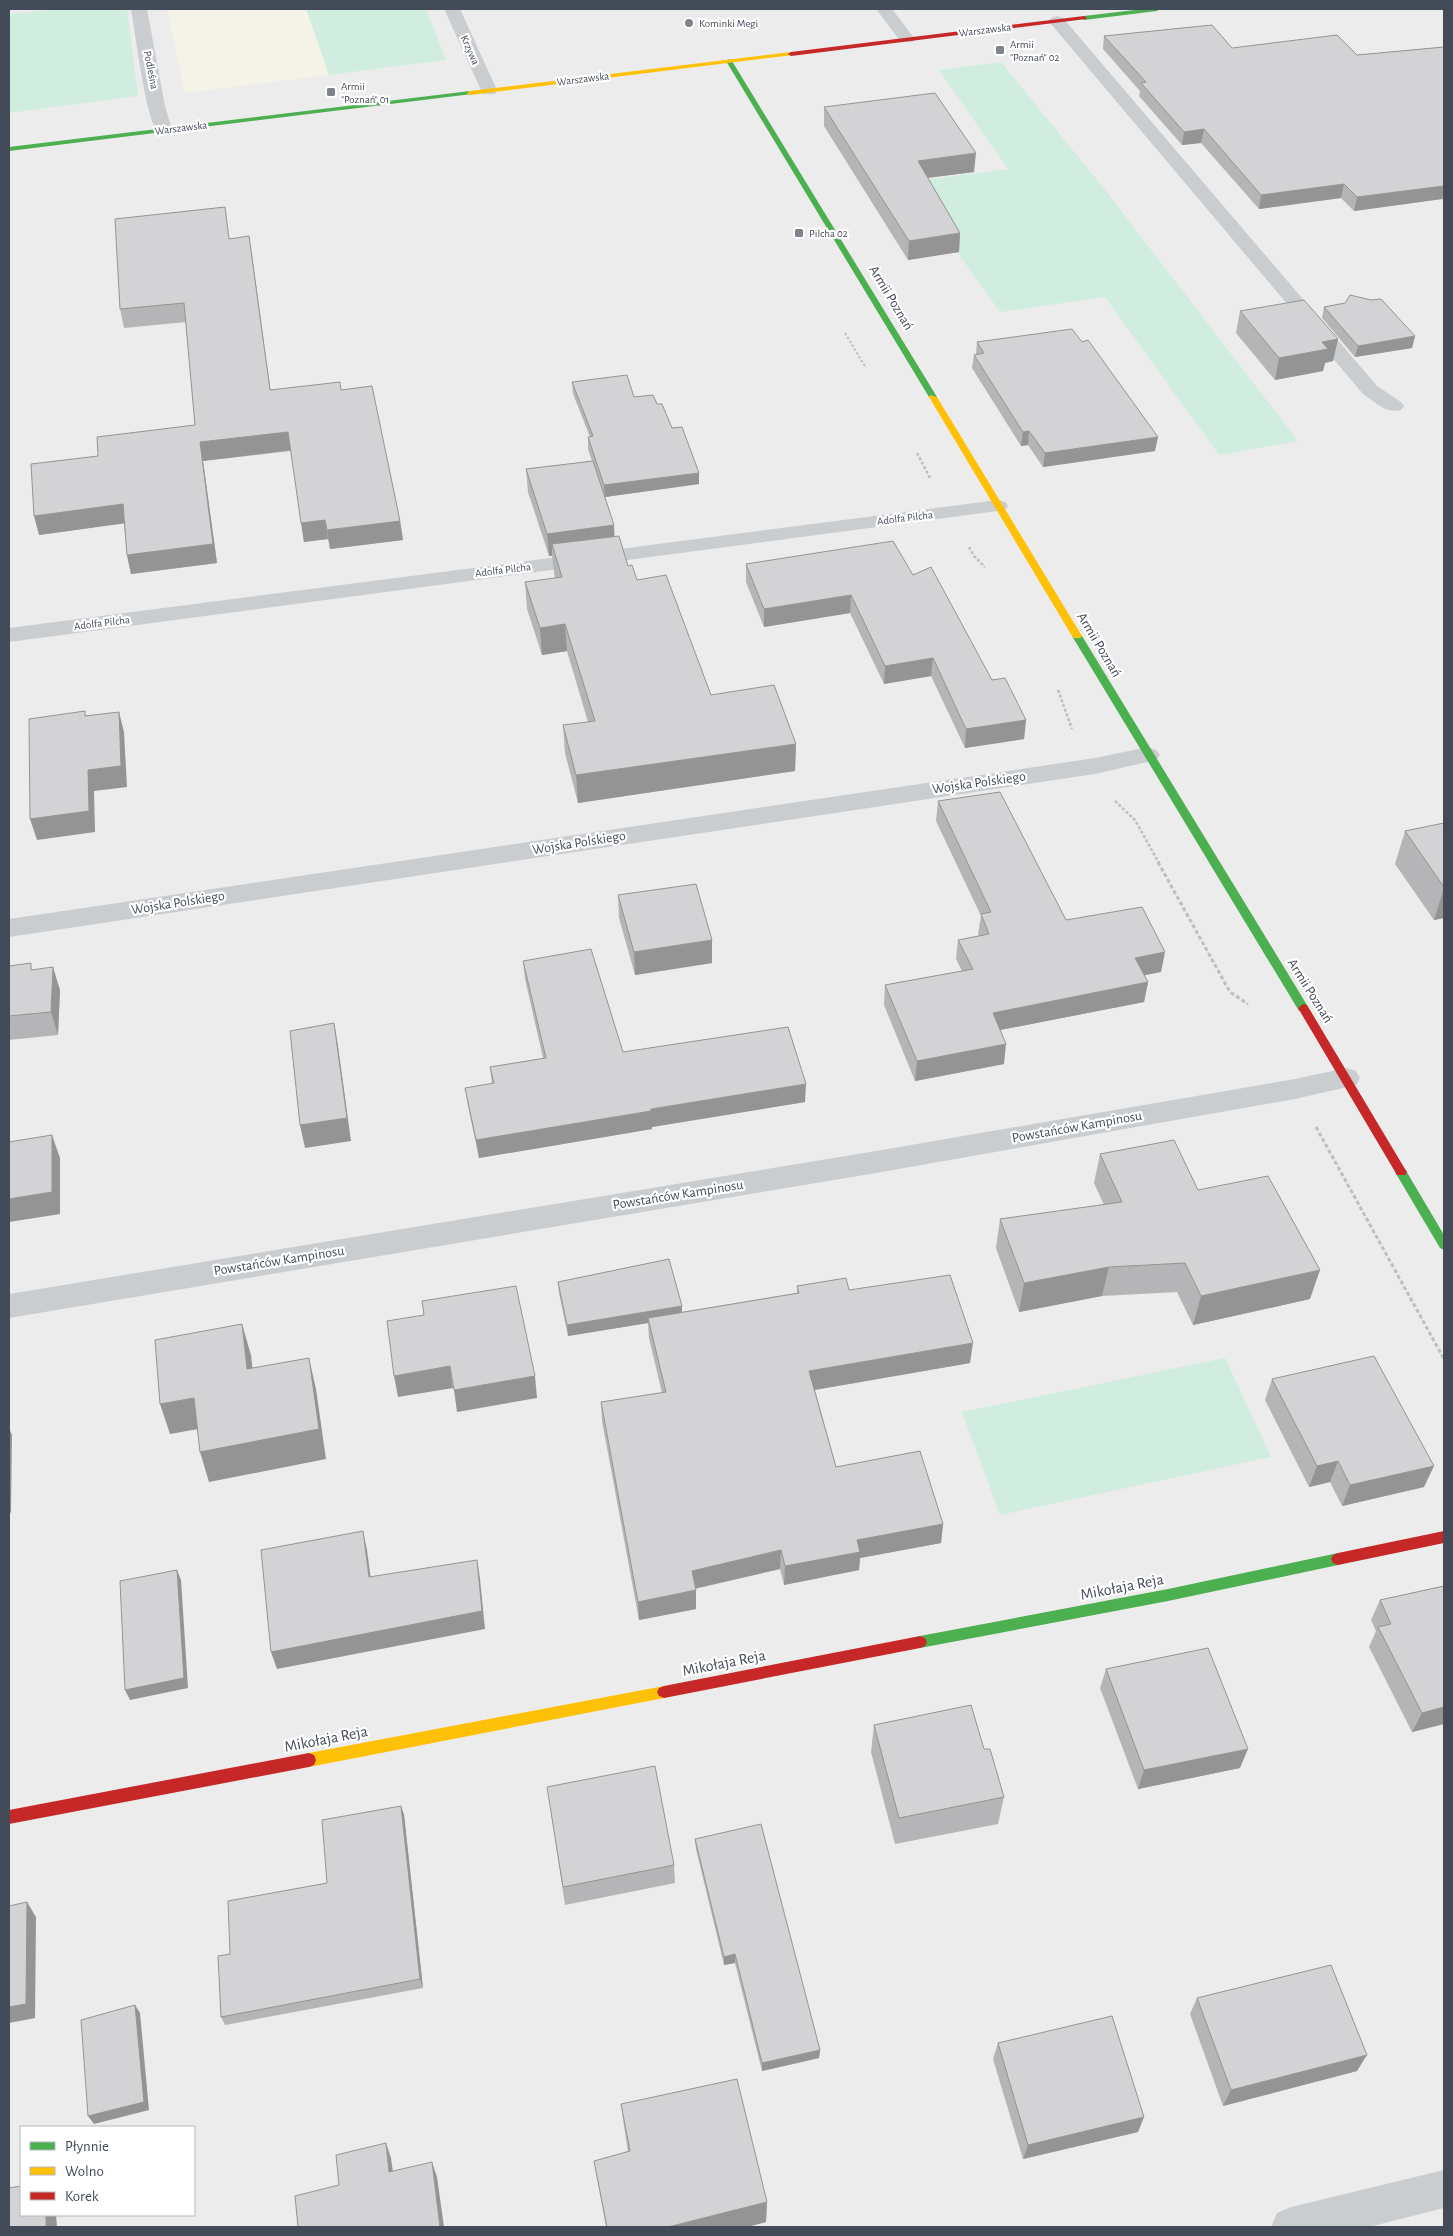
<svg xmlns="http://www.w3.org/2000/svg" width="1453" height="2236" font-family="'Alegreya Sans',sans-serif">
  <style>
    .commercial { fill: #f5f3e7 }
    .green { fill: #d0ede0 }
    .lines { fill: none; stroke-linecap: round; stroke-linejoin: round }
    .path-far2 { stroke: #b7c2c1; stroke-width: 2; stroke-dasharray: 2.5 2; stroke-linecap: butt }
    .path-far1 { stroke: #b7c2c1; stroke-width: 2.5; stroke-dasharray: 3 2; stroke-linecap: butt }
    .path { stroke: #b7c2c1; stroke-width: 3; stroke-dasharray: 4 2.5; stroke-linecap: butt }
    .lane { fill: #cacdd0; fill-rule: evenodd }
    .street { fill: #cacdd0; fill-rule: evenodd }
    .fast { fill: #4caf50; fill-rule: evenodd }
    .slow { fill: #ffc107; fill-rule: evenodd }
    .jam { fill: #c62828; fill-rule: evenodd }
    .wall { fill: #b5b5b7 }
    .shaded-wall { fill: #949495 }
    .building { fill: #d3d3d5; stroke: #949495 }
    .poi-dot { fill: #7f838c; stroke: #fff; stroke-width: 2 }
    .labels { text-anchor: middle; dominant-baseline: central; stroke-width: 4.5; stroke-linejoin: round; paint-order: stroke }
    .far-poi-label { font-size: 11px; fill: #444b58; stroke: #fff; text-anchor: start }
    .far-street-label { font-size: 11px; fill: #444b58; stroke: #fff }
    .street-label { font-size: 14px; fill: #444b58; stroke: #fff }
    .near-street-label { font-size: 16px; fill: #444b58; stroke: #fff }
  </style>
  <rect width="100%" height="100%" fill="#edecec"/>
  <path class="commercial" d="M167,9h259l20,51 -261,33z"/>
  <path class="green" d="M59,9h68l11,87 -129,17v-99z
    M306,9h120l20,51 -117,15z
    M1001,62l101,124 196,255 -79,14 -114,-158 -105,15 -93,-130 101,-13 -69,-99z
    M1225,1358l46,99 -271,58 -38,-103z"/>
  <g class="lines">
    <path class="path-far2" d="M845,333l21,35"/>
    <path class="path-far1" d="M917,453l13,25
      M969,547l5,9 11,11
      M1058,690l14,39
      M1115,801l20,19 24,43"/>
    <path class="path" d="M1158,862l72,130 18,12
      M1316,1127l128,232"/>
    <path class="lane" d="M1057,16l6,2 314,368 24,16 3,4 -3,4c-15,4 -26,-8 -38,-16l-312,-370 -2,-3 2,-3z"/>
    <path class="street" d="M131,9h16l18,97 7,24 -2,4h-12c-13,-19 -22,-98 -27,-125z
      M444,9h16l37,81 -2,4h-12l-2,-4z
      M876,9h16l23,30 -2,3h-12z
      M998,500l7,2 3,4 -3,4 -996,132v-14z
      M1148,747l8,3 4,5 -4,5 -61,14 -1086,163v-18l1086,-161z
      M1346,1068l10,3 4,7 -4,7 -61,14 -419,74 -867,145v-24l867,-143 419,-72z
      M1444,2170v38l-75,19h-98l6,-14 14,-6z"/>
    <path class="fast" d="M1143,9h17l-3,2 -73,9 -3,-2 3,-2z
      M729,59l3,2 205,336 -1,2 -7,-2 -203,-336z
      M470,91l3,2 -1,1 -463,57v-4z
      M1077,633l5,3 225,369 1,3 -1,3h-8l-227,-375z
      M1401,1168l4,1 39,66v15l-4,-2 -45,-76 2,-3z
      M1338,1553l5,2 2,4 -2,4 -5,2 -170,36 -248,47 -5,-2 -2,-4 2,-4 5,-2 248,-47z"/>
    <path class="slow" d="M791,52l2,1v2l-323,40 -3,-2 3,-2z
      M930,395l7,2 145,239 -2,2h-6l-2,-2 -143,-239z
      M664,1686l5,2 2,4 -2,4 -5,2 -355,69 -5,-2 -2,-5 2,-5 5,-2z"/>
    <path class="jam" d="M1084,16l3,2 -1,1 -295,37 -3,-2 3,-2z
      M1303,1004l4,1 98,164 2,3 -2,3h-8l-99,-167z
      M1444,1531v12l-106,22 -5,-2 -2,-4 2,-4 5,-2z
      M920,1636l5,2 2,4 -2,4 -5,2 -256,50 -5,-2 -2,-4 2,-4 5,-2z
      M309,1753l5,2 2,5 -2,5 -5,2 -300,57v-14z"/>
  </g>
  <path class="wall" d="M1104,36l128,12 125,7 87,-8v154l-2,-2 -88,12 -13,-13 -82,11 -58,-66 -19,2 -43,-49 1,-5 -37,-42z
    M824,107l150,65 -46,6 32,55 -1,19 -51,8 -84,-134z
    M249,236l21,154h71l59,131 3,19 -73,9 -2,-10 -24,3 -13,-91 -88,10 14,102 -86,11 -4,-19 -3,-32 -85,12 59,-79 97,-31 -9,-103 -62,6 -4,-19 110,-70z
    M1324,307l91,29 -3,12 -57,9 -33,-39z
    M1240,311l98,28 -5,22 -8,2 -2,8 -48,9 -39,-47z
    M977,342l178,109 -112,16 -15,-22 -7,1 -49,-78 2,-13 2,-1z
    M572,382l62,15 23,7 15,24 27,56 -94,13 9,39 14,30 83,129 85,49 -1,27 -217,32 -13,-50 -2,-28 25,-3 -21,-71 -25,4 -15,-46 -2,-27 30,-4 -1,-6 -2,-16h-3l-21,-64 -2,-23 66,-8 -4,-12v-12h2l-17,-43z
    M746,564l167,11 79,105 34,40 -2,19 -59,9 -34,-72 -47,8 -34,-71 -86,14 -18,-45z
    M938,801l128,119 95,52 -17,3 4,7 -4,20 -144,28 4,34 -89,17 -31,-76 1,-20 77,-14 -6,-12 2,-19 21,-4 -1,-2 3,-18 -45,-95z
    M1444,823v95l-10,2 -39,-56 10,-33z
    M618,895l94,68 -77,12 -16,-57z
    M523,961l100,91 182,50 -153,25v2l-173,29 -11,-52 -3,-18 27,-4 -2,-17 53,-9 -18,-79z
    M9,966l51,24 -2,45 -49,5z
    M1100,1154l98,36 112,109 -117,26 -16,-33 -75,4 -83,16 -23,-64 4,-29 104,-14 -10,-22z
    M558,1282l124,30 115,-19v-7l52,4 121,73 -155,27 21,77 107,57 -2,19 -81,15 -1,12 -75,15 -4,-16 -85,20 1,20 -57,11 -37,-199 -1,-19 61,-9 -13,-55 -1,-15 -80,13 -9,-43z
    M1272,1379l152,108 -82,19 -12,-24 -21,5 -44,-87z
    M1444,1586v138l-32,8 -43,-85 7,-16 -5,-11 9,-20z
    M1106,1669l134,99 -102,21 -38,-101z
    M874,1725l110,24 20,48 -6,27 -103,20 -24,-92z
    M550,1805l124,60 1,18 -110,22z
    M401,1806l3,9 19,173 -198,37 -4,-8 9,-63 97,-71z
    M695,1839l125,211 -1,8 -57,13 -27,-108 -11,2 -28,-116z
    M1197,1998l160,73 -134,35 -33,-92z
    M998,2043l140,89 -115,27 -30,-100z
    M621,2104l146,98 -1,20 -19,5h-141l-12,-66 34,-9 -4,-26z"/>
  <path class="shaded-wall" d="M1204,129l-3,14 -19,2 2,-13z
    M976,153l-2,19 -57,7 1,-18z
    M1344,184l-3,14 -82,11 2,-14z
    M1444,186v4l-2,9 -88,12 3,-14z
    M960,233l-1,19 -51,8 1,-19z
    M249,236l3,19 21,154 -3,-19z
    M1415,336l-3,12 -57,9 3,-11z
    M1338,339l-5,22 -8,2 -2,8 -48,9 4,-22 43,-16z
    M1029,431l-1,14 -7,1 2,-14z
    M288,432l3,18 -88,11 14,102 -86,11 -4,-19 73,-113z
    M1158,437l-3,14 -112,16 2,-14z
    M699,473v11l-94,13 -1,-12z
    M123,504l4,19 -88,12 -5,-19z
    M325,520l3,19 -24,3 -3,-19z
    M400,521l3,19 -73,9 -3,-19z
    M614,525l1,23 -63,-4v12h-3l-2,-22z
    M851,595l-1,18 -86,14v-18z
    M565,624l2,27 -25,4 -2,-27z
    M933,658l-2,18 -47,8 1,-18z
    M119,712l5,20 3,55 -33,4 1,41 -58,8 -7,-21 58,-49z
    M1026,720l-2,19 -59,9 1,-19z
    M796,744l-1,27 -217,32 -2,-28z
    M1444,888v30l-10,2z
    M712,940v23l-77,12 -1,-23z
    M1165,952l-4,20 -30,6 4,-20z
    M53,967l7,23 -2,45 -7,-23z
    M1148,982l-4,20 -154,30 3,-19z
    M334,1023l4,23 13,95 -46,7 -5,-23z
    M1006,1044l-2,20 -89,17 2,-20z
    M806,1084l-1,18 -153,25v2l-173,29 -3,-18 175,-31z
    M52,1135l8,23v56l-51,8v-23z
    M1109,1267l-7,29 -83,16 5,-29z
    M1320,1270l-10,29 -117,26 8,-29z
    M682,1306v11l-34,1v5l-80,13 -1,-11z
    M242,1324l9,31 5,45 -9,-31z
    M973,1343l-3,20 -162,28 1,-20z
    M309,1358l7,31 10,70 -117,23 -9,-30z
    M450,1366l3,22 -55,9 -4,-21z
    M535,1376l2,22 -80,14 -3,-22z
    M194,1398l10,30 -34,6 -10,-30z
    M9,1428l3,7 -1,79 -2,-5z
    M1338,1461l-8,21 -21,5 8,-21z
    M1434,1466l-10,21 -82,19 8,-21z
    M943,1524l-2,19 -81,15 -1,12 -75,15 1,-19 72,-26z
    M363,1531l4,19 6,45 -4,-18z
    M781,1550l-1,19 -88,20v-18z
    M477,1560l3,19 5,50 -208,40 -6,-17z
    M177,1570l4,10 7,108 -58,12 -5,-10z
    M696,1590v19l-57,11 -1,-18z
    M1444,1707v17l-32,8 10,-19z
    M1248,1749l-8,19 -102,21 6,-19z
    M401,1806l3,9 19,173 -3,-9z
    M27,1902l9,15 -1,101 -26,5v-16z
    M735,1954v9l-11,2v-8z
    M135,2005l5,8 9,97 -55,14 -6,-8z
    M820,2050l-1,8 -57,13v-8z
    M1367,2055l-10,16 -134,35 8,-16z
    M1144,2117l-6,15 -115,27 5,-14z
    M386,2143l5,15 4,29 -6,-15z
    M432,2162l5,15 7,50h-4z
    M767,2202l-1,20 -19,5h-79z
    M46,2215h10l1,12h-11z"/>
  <path class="building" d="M1212,25l20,23 105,-13 20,20 87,-8v139l-87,11 -13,-13 -83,11 -57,-66 -20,3 -43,-49 5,-1 -42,-46z
    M935,93l41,60 -58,8 42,72 -51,8 -85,-134z
    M225,207l4,32 20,-3 21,154 70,-8 1,8 31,-4 28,135 -73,9 -2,-10 -24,3 -13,-91 -88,10 13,102 -86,11 -4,-51 -89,12 -3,-52 67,-8 -1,-19 98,-12 -11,-122 -64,6 -5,-90z
    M1350,295l21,5 10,-1 34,37 -57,10 -34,-39 21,-4z
    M1304,300l34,39 -16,3 6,7 -49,9 -39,-47z
    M1072,329l10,13 6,-2 70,97 -113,16 -16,-22 -6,1 -49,-77 10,-2 -7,-11z
    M627,375l7,22 19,-2 4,9h5l10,24 10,-1 17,46 -95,12 -16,-48 5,-1 -21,-54z
    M593,461l21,64 -67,9 -21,-65z
    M619,536l9,30 4,-1 5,15 29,-5 45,120 63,-10 22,59 -220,31 -13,-50 32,-4 -30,-97 -25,4 -15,-46 37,-5 -10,-33z
    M893,541l20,34 18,-8 61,113 13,-2 21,42 -60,9 -33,-71 -48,8 -34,-71 -87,14 -18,-45z
    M85,711v5l34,-4 2,54 -33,4 1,41 -59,8 -1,-100z
    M1000,792l66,128 76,-13 23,45 -30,6 13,24 -155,31 13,31 -89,17 -32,-76 88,-16 -15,-29 31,-6 -8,-20 10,-2 -53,-111z
    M1444,823v64l-39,-56z
    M696,884l16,56 -78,12 -16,-57z
    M591,949l32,103 165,-25 18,57 -155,25v2l-175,29 -11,-52 29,-5 -4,-16 56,-9 -23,-97z
    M31,963v7l22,-3 -2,45 -42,4v-50z
    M334,1023l13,95 -47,7 -10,-94z
    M52,1135v57l-43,7v-57z
    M1174,1140l24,50 70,-14 52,94 -119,26 -16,-33 -76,4 -85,16 -24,-64 122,-17 -22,-48z
    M669,1259l13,47 -115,19 -9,-43z
    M950,1275l23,68 -164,28 27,96 84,-16 23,73 -86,16 3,12 -75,14 -4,-16 -89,21 4,19 -58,12 -37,-200 65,-10 -18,-74 151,-25 -2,-7 49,-8 3,12z
    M516,1286l19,90 -81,14 -4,-24 -56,10 -7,-55 37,-6 -2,-14z
    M242,1324l5,45 62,-11 10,71 -119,23 -6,-54 -34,6 -5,-64z
    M1374,1356l60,110 -84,19 -12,-24 -21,5 -45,-87z
    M363,1531l6,46 108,-17 5,51 -211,41 -10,-102z
    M177,1570l7,108 -59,12 -5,-109z
    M1444,1586v121l-22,6 -44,-86 13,-3 -11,-24z
    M1208,1648l40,101 -104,21 -38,-101z
    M971,1705l13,44h6l14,48 -105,21 -25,-93z
    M655,1766l19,99 -111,22 -16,-100z
    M401,1806l19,173 -199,38 -3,-61 12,-2 -2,-53 99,-18 -5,-63z
    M761,1824l59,226 -58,13 -27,-109 -11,3 -29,-118z
    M27,1902l-1,102 -17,3v-101z
    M1331,1965l36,90 -136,35 -34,-92z
    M135,2005l9,97 -56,14 -7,-96z
    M1112,2016l32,101 -116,28 -30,-102z
    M737,2079l30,123 -99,25h-61l-13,-66 36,-10 -9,-47z
    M386,2143l3,29 43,-10 8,65h-142l-3,-31 44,-11 -3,-30z
    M21,2186v29h25v12h-37v-39z"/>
  <g class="poi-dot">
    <circle cx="689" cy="23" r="5"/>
    <rect x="995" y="45" width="10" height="10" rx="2.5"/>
    <rect x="326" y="87" width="10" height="10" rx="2.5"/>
    <rect x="794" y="228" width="10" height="10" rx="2.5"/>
  </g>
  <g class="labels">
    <g class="far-poi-label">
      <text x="699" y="23">Kominki Megi</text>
      <text x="1010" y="44">Armii<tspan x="1010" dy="13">"Poznań" 02</tspan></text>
      <text x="341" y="86">Armii<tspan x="341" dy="13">"Poznań" 01</tspan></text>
      <text x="809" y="233">Pilcha 02</text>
    </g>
    <g class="far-street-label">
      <text transform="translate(985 30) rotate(-7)">Warszawska</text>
      <text transform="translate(470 50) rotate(66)">Krzywa</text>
      <text transform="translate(151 70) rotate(79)">Podleśna</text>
      <text transform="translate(583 79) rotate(-7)">Warszawska</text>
      <text transform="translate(181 128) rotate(-7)">Warszawska</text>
      <text transform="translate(905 518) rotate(-7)">Adolfa Pilcha</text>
      <text transform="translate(503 570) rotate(-7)">Adolfa Pilcha</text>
      <text transform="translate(102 623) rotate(-7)">Adolfa Pilcha</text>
    </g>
    <g class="street-label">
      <text transform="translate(891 298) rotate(59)">Armii Poznań</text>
      <text transform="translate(1099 645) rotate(59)">Armii Poznań</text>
      <text transform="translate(979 783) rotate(-8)">Wojska Polskiego</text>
      <text transform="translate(579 843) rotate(-9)">Wojska Polskiego</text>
      <text transform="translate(178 903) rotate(-9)">Wojska Polskiego</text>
      <text transform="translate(1310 991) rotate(58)">Armii Poznań</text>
      <text transform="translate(1077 1127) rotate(-10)">Powstańców Kampinosu</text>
      <text transform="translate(678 1195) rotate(-9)">Powstańców Kampinosu</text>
      <text transform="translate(279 1261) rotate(-9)">Powstańców Kampinosu</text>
    </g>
    <g class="near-street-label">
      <text transform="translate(1122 1587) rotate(-11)">Mikołaja Reja</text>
      <text transform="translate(724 1663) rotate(-11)">Mikołaja Reja</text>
      <text transform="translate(326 1739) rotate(-11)">Mikołaja Reja</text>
    </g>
  </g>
  <rect width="1453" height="2236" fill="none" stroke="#444b58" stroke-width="20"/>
  <rect x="20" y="2126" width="175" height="90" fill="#ffffff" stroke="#b4b7bc"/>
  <rect x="30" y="2142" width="25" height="8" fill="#4caf50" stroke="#b4b7bc"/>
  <text x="65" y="2151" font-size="15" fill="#444b58">Płynnie</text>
  <rect x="30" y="2167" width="25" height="8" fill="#ffc107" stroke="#b4b7bc"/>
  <text x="65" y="2176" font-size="15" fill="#444b58">Wolno</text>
  <rect x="30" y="2192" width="25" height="8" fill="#c62828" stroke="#b4b7bc"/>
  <text x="65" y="2201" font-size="15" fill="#444b58">Korek</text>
</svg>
